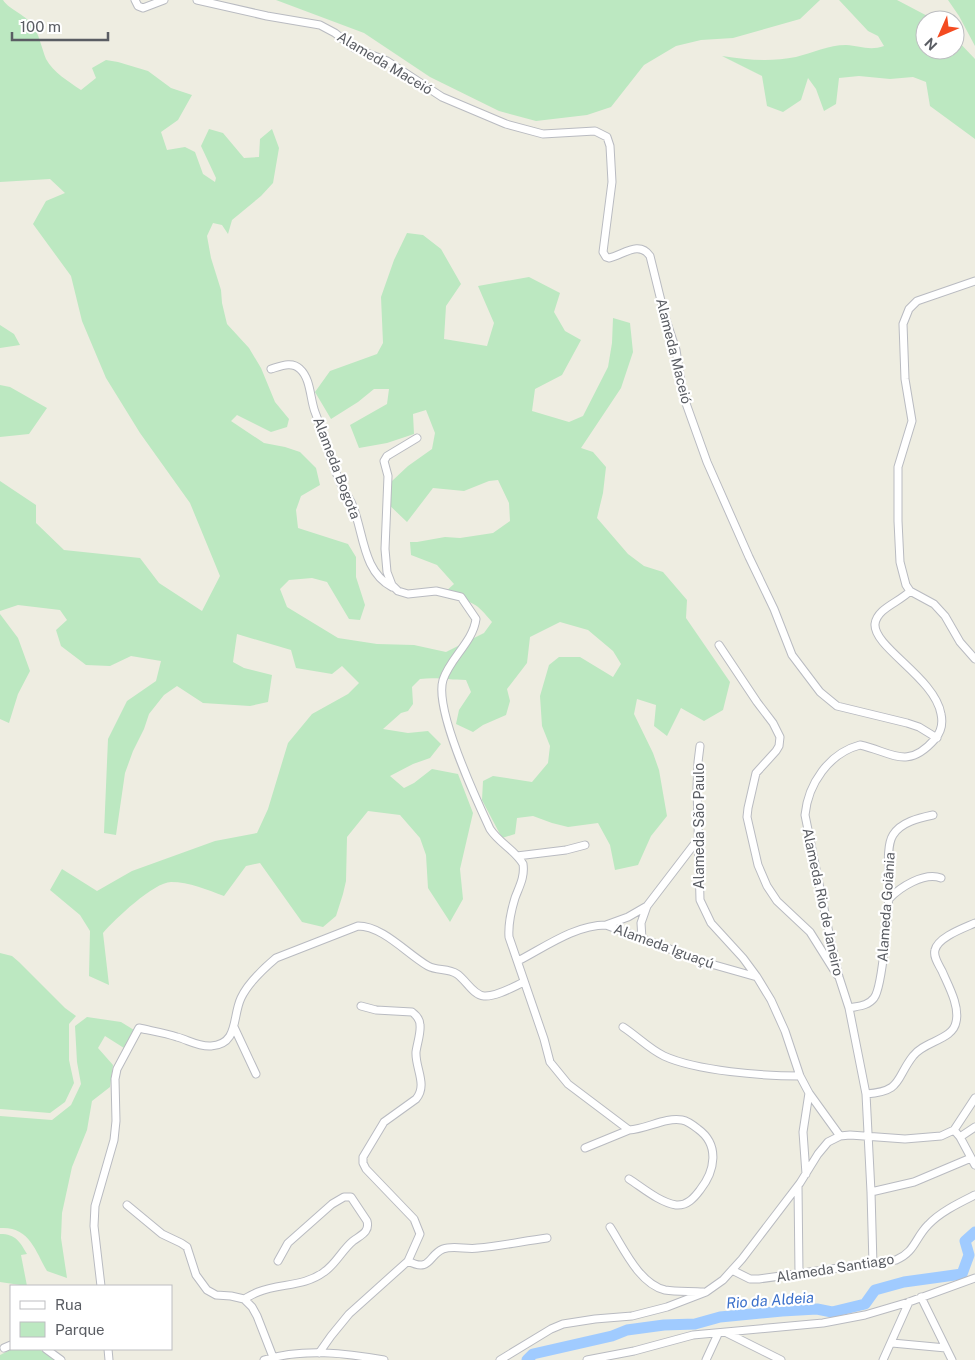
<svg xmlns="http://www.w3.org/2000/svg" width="975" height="1360" font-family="'Public Sans',sans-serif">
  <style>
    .green { fill: #bce8c1 }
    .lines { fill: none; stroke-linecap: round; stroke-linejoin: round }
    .river { stroke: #a0cbff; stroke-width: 11 }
    .minor-casing { stroke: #b9bbc1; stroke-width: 9 }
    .minor { stroke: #fff; stroke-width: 7 }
    .labels { text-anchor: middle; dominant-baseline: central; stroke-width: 4.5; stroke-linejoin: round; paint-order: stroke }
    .street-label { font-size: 14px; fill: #5a5d63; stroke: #fff }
    .water-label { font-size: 15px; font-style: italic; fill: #3b70ca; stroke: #fff }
  </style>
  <rect width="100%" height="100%" fill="#eeede1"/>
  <path class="green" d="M0,0h3c7,11 24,14 32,29 5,9 7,20 11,30 7,13 23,23 35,31l15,-12 -4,-10 14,-8 12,2 30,9 23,17 21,7 -14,25 -17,12 6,18 18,-3 10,5 8,22 12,8 1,-4 -15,-32 8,-17 14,4 21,25 15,-1 1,-18 12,-10 7,19 -6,35 -12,13 -29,24 -4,14 -6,-9 -9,-2 -6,13 4,22 10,32 1,13 5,21 22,24 12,20 14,34 14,17 -2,8 -16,5 -34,-17 -6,6 33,22 21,4 15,5 16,16 4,17 -19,11 -5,14 2,18 50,16 8,13v20l9,28 -5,15 -11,-1 -22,-37 -15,-4 -23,2 -9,9 7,18 51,31 39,6 37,1 32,7 38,-19 8,-11c-15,-18 -19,-22 -43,-23l-5,-6 10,-9 -17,-19 -26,-10 -1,-13h7l28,-5 15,1 33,-5 17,-12 -1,-18 -11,-23 -9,1 -25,10 -31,-3 -26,34 -22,-21 7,-20 16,-15 24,-17 3,-16 -9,-23 -13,4 1,20 -27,9 -28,5 -9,-23 37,-21 2,-15h-15l-16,13 -27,17 -16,-27 15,-21 47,-17 6,-11 -2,-46 13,-37 13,-27 16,2 18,14 20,35 -15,22 -2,33 43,7 7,-23 -16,-37 51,-9 31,16 -6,19 11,19 16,9 -19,35 -27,14 -3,22 37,11 14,-6 25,-49 4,-24 1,-25 17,5 3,29 -12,36 -40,60 12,4 13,15 -3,26 -6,25 31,36 16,12 19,6 24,28 -1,18 44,64 -7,28 -19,11 -23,-13 -14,28 -13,-10 2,-21 -19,-6 -3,15 19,39 6,17 8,46 -16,20 -13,29 -23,5 -5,-25 -12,-22 -30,4 -16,-4 -19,-7 -16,2 -2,16 -13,4 -20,-38 1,-19 10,-5 39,6 16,-19 2,-17 -8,-20 -2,-30 9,-31 10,-8h21l33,20 8,-13 -8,-13 -25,-21 -28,-8 -30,15 -3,26 -20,26 3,12 -4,14 -23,10 -10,7 -17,-8 3,-14 12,-18 -5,-12c-17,0 -29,-3 -46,-1l-8,8 1,17 -5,7 -7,2 -18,16 25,4 20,-2 13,13 -11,14 -17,6 -23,12 14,12 10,-5 18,-14 26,5 15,39 -13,56 3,30 -13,23 -22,-34 -2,-33 -6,-17 -20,-23 -32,-4 -21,26 -1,44 -3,13 -7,22 -13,11 -21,-5 -42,-59 -14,3 -22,30c-16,-6 -35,-14 -53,-14 -17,0 -57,38 -68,51l6,52 -20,-9 1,-45 -10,-16 -30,-25 12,-21 35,22 35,-20 83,-30 42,-8 11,-24 20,-66 24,-29 36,-20 11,-11 -17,-17 -10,8 -36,-6 -5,-18 -54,-16 -4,28 11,6 28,7 -4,27 -18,4 -47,-3 -26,-17 -13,9 -15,19 -5,15 -11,22 -8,22 -9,62 -12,-2 4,-94 19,-38 29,-20 5,-20 -30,-5 -21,10 -24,-1 -25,-19 -5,-16 11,-10 -7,-10 -42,-5 -18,6v-130l36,24v18l28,27 76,8 19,25 43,28 18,-35 -30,-73 -50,-70 -34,-55 -24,-57 -11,-45 -38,-52 13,-23 19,-8 -15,-14 -50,3z
    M276,0h544l-20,19 -67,19 -32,2 -25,6 -32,19 -33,42 -24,8 -51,6 -37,-10 -69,-34 -66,-44z
    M839,0h58l38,20h-10v30h30v-12l20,21v80l-45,-33 -4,-24 -13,-5 -23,2 -31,-3 -20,2 -3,26 -12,7 -8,-22 -8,-11 -7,22 -18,12 -16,-6 -5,-30 -40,-20c25,4 49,6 74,1 16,-4 33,-12 50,-12 14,1 24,6 38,1l-6,-10 -10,-5z
    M948,0h27v46l-16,-30z
    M0,325l14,9 6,11 -20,3z
    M0,385l10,2 37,21 -18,26 -29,3z
    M0,614l18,24 12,33 -12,23 -9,29 -9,-4z
    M0,953l12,3 7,6 46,46 11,8 -7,8v36l5,23 -9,19 -15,11 -50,-4z
    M87,1017l34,5 13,8 -10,18 -19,-12 -7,12 15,17 -3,22 -18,14 -5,29 -15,37 -10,46 -1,25 6,40 -20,-7c-12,-21 -18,-45 -47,-43v-112l52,4 19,-15 10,-21 -4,-22 -2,-36z
    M0,1234c16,0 20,8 27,20l-6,1 6,31 -27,-4z
    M12,1349h27l17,11h-56v-5z"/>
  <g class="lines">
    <path class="river" d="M527,1360l6,-6 79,-18 15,-6 37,-5 31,-1 25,-7 62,-6 35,-2 15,3 33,-8 10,-14 29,-8 58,-8 7,-19 -4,-14 10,-9"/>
    <defs>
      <path id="minor" d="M135,0l3,6 5,2 21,-8
        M197,0l70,16 53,9 15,8 19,15 33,13 55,36 64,27 37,10 52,-3 12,6 3,9 2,36 -9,70 3,5 3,1c14,-3 30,-18 41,-2l15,61 11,33 7,45 24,67 42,95 25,52 18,46 28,37 17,14 70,17 12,4 18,11
        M271,369c10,-3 21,-8 29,0 11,10 10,30 15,43 9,23 15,49 26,72 3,7 8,13 11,20 12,28 10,67 40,83
        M417,438l-30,18 -3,5 4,15 -3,73 2,23 5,13 6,6 10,3 28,-3 25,6 15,22c-3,23 -26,39 -33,61 -9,29 33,119 47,149 9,14 25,21 33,35 2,13 -4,23 -8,34 -4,13 -7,25 -6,39l35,102 6,23 18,22 61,46c18,-1 36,-13 53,-10 6,1 11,5 16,9 22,16 17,42 2,61 -6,8 -13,16 -24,15 -17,-3 -33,-17 -47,-26
        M910,591l-4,-6 -6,-23 -2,-41v-54l14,-46 -7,-42 -2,-55 6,-15 8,-8 58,-20
        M910,591l24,13 11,12 15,26 15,17
        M719,645l38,57 16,21 7,14 -1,9 -3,5 -20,22 -8,35 -1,9 11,48 9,21 10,15 33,31 27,43
        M700,746l-2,16 -1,26 3,112 11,23 32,35 14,19 14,23 14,31 15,45 9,17 -6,39 3,42
        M517,856l49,-6 19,-5
        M889,899c11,-12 35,-27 52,-21
        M606,925l22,-8 19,-11 52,-68
        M642,939l-1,-16 6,-17
        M518,961c27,-14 57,-36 88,-36l98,37 53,15
        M849,1008c9,-2 19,-2 25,-10 9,-11 15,-95 15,-114 0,-13 -3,-38 4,-49 8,-13 26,-17 40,-20
        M234,1027l22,47
        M623,1027c14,9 26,22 41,29 33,15 99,20 136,20
        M809,1093l31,43
        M866,1094c37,-3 29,-15 47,-38 11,-15 40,-16 43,-34 4,-16 -8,-37 -14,-51 -3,-6 -9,-14 -7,-21 3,-13 29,-22 40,-27
        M954,1130l6,7 15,28
        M960,1137l15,-10
        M585,1148l44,-18
        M798,1186l1,87
        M871,1192l43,-10 57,-24
        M127,1205l35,29 19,9 6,4 9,28 11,15 9,5 15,1 13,3 8,8 5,9 16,41
        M610,1227c13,20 29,57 55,63 12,2 26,1 38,2
        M408,1261c23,12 20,-6 35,-12 11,-4 24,1 35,-1 23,-2 46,-7 69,-10
        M873,1265l-2,-73 -5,-98 -17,-86 -10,-31 -10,-44 -24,-118c3,-31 24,-62 55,-70 32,7 47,26 75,-6 6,-7 8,-16 6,-25 -6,-36 -68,-67 -66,-90 2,-16 25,-22 35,-33
        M732,1270l18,9h9l137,-19c19,-8 19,-22 32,-35 12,-13 31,-22 47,-30
        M101,1286l-7,-60 1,-20 19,-66 2,-19 -1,-42 2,-10 22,-41c13,3 26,5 38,9 11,3 22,10 34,9 28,-2 21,-29 30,-48 7,-15 22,-29 35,-40l82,-32c25,0 49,28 70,40 9,5 20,2 29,8 9,6 16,21 27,22 12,1 29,-9 40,-14
        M921,1297l31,63
        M244,1299c4,-2 9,-5 14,-7 22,-9 46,-5 66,-20 12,-8 18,-22 29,-31 8,-6 17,-9 14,-20l-16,-24h-7l-12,7 -44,39 -10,18
        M727,1333l54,27
        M892,1343l54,5
        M4,1348l7,-3
        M46,1349l15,11
        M108,1349l1,11
        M319,1353l12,-17 18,-22 59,-53 12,-27 -6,-15 -48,-50 -3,-6v-6l21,-35 32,-23c12,-14 -1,-31 0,-47 1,-8 5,-19 4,-27 0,-6 -4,-10 -8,-13l-36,-2 -15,-4
        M264,1360c39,-12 82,-7 120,0
        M500,1360l51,-31 12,-5 32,-5 37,-3 35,-9 39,-15 17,-12 19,-21 58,-76 18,-29 10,-12 12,-6 10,-1 55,4 36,-3 13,-6 21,-32
        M587,1360l47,-9 59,-16 130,-12 42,-8 44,-13 66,-24
        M706,1360l12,-26
        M883,1360l26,-58"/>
    </defs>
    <use href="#minor" class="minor-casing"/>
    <use href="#minor" class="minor"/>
  </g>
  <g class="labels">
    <g class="street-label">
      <text transform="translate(385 63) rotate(31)">Alameda Maceió</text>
      <text transform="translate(674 351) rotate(76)">Alameda Maceió</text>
      <text transform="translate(337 468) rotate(69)">Alameda Bogota</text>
      <text transform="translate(699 826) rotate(-90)">Alameda São Paulo</text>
      <text transform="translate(823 902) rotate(78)">Alameda Rio de Janeiro</text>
      <text transform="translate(886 907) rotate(-86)">Alameda Goiânia</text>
      <text transform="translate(664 946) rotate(20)">Alameda Iguaçú</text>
      <text transform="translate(835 1268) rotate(-9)">Alameda Santiago</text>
    </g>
    <g class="water-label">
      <text transform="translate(770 1300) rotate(-4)">Rio da Aldeia</text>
    </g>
  </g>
  <rect x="10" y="1285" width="162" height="65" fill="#ffffff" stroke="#bdbec1"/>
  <rect x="20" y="1301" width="25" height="8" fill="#ffffff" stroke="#bdbec1"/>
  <text x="55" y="1310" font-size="15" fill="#5a5d63">Rua</text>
  <rect x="20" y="1322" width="25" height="15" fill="#bce8c1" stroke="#bdbec1"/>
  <text x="55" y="1335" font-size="15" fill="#5a5d63">Parque</text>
  <g transform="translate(940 35) rotate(225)"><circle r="24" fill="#ffffff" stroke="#bdbec1"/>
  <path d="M0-4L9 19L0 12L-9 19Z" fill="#f44b21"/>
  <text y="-8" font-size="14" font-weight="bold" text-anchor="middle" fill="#5a5d63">N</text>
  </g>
  <path d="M12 32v8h96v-8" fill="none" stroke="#5a5d63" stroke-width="2.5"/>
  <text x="20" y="32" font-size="15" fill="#5a5d63" stroke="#ffffff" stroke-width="4" paint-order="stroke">100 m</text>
</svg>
